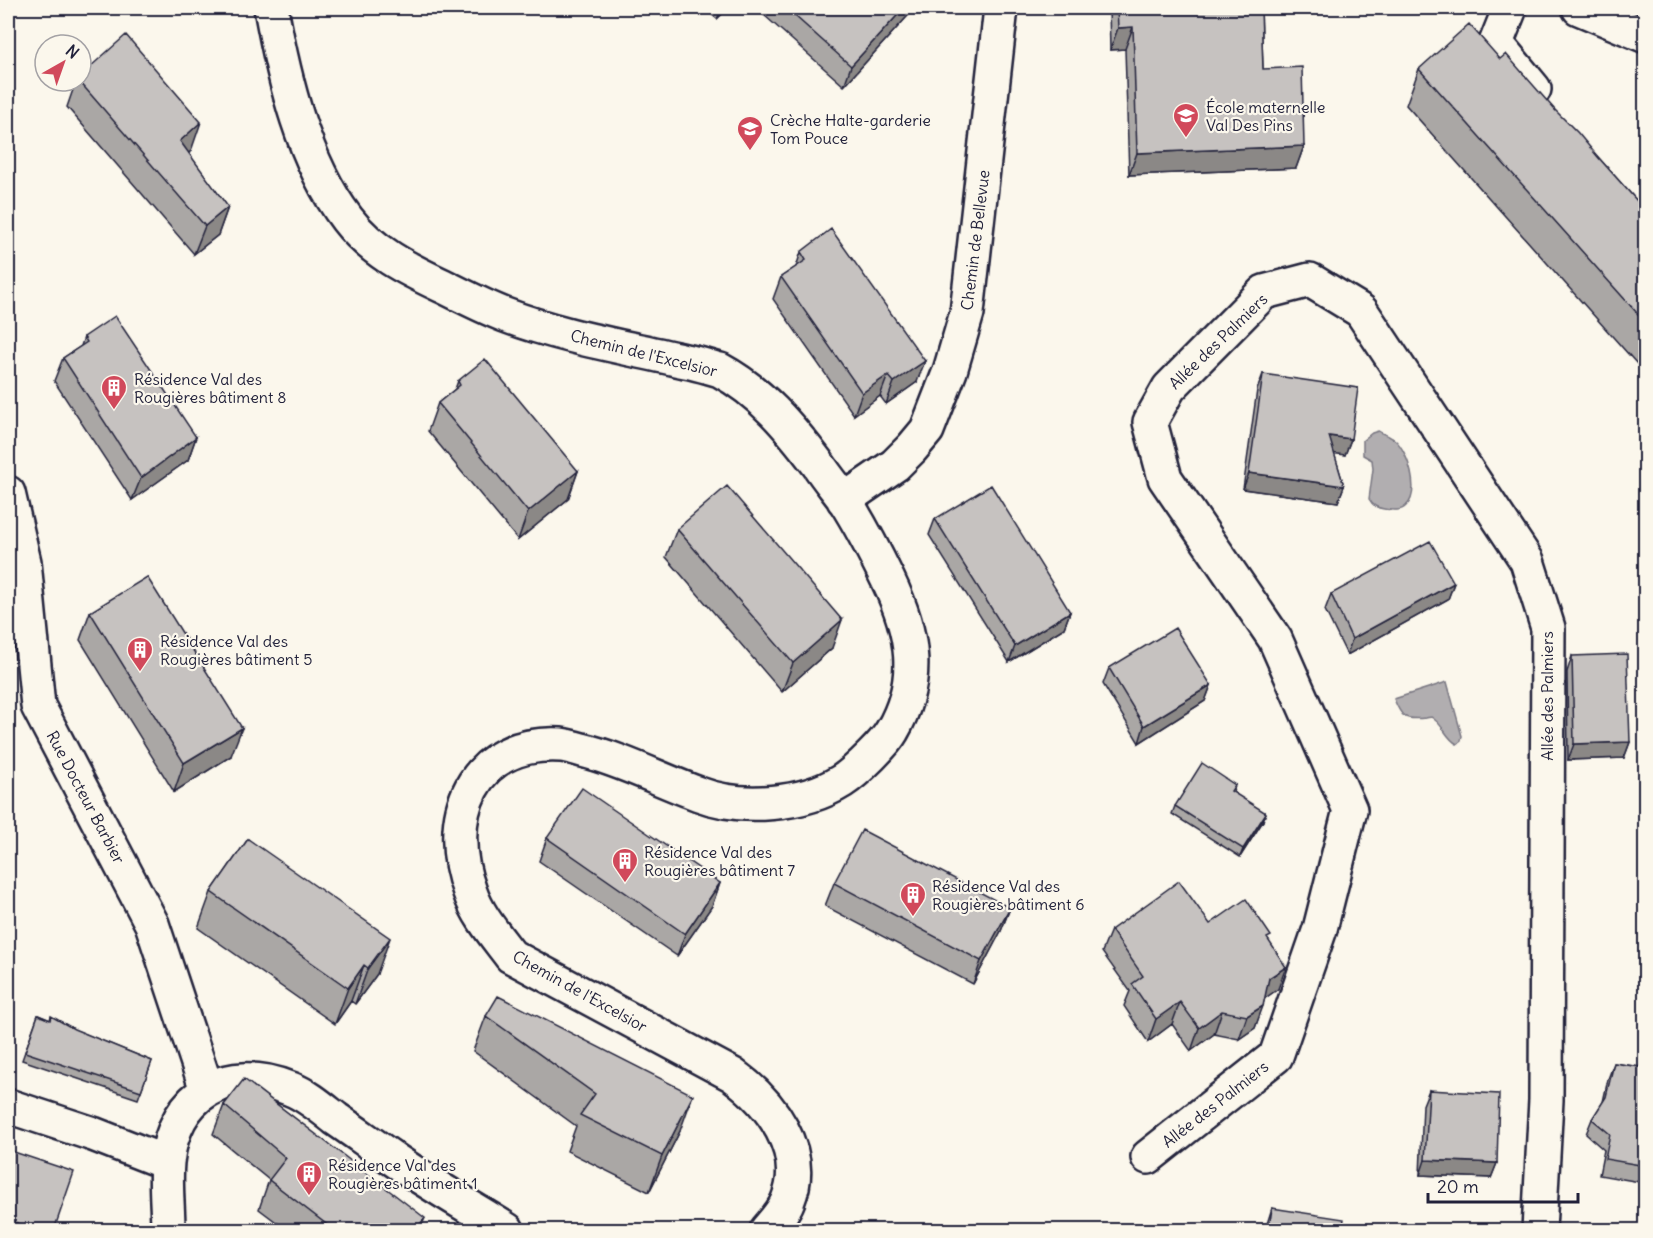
<svg xmlns="http://www.w3.org/2000/svg" width="1653" height="1238" font-family="Delius,sans-serif">
  <style>
    .water { fill: #b1aeb0; stroke: #787681; stroke-width: 1.5 }
    .lines { fill: none; stroke-linecap: round; stroke-linejoin: round }
    .street-casing { stroke: #22223b; stroke-width: 38 }
    .street { stroke: #fbf7ec; stroke-width: 33 }
    .wall { fill: #aaa7a5; stroke: #22223b; stroke-width: 1.5 }
    .shaded-wall { fill: #8b8886; stroke: #22223b; stroke-width: 1.5 }
    .building { fill: #c6c2c0; stroke: #22223b; stroke-width: 1.5 }
    .labels { text-anchor: middle; dominant-baseline: central; stroke-width: 4.5; stroke-linejoin: round; paint-order: stroke }
    .poi-label { font-size: 16px; fill: #22223b; stroke: #fbf7ec; text-anchor: start }
    .street-label { font-size: 16px; fill: #22223b; stroke: #fbf7ec }
  </style>
  <rect width="100%" height="100%" fill="#fbf7ec"/>
  <filter id="ink" filterUnits="userSpaceOnUse"><feTurbulence type="fractalNoise" baseFrequency=".0167" numOctaves="2"/><feDisplacementMap in="SourceGraphic" scale="12" xChannelSelector="R" yChannelSelector="G"/><feConvolveMatrix kernelMatrix="1 2 1 2 8 2 1 2 1" color-interpolation-filters="sRGB"/></filter>
  <g filter="url(#ink)">
    <path class="water" d="M1378,431c5,3 12,5 17,9 13,11 26,53 11,66 -6,6 -14,4 -22,3 -7,-1 -11,-3 -15,-10l4,-30 -1,-9 -9,-5v-15l9,-7z
      M1447,682l15,54 -1,5 -4,3c-10,-5 -13,-17 -22,-24 -4,-4 -4,-3 -9,-2 -21,2 -24,1 -32,-19z"/>
    <g class="lines">
      <defs>
        <path id="street" d="M271,8c13,71 32,153 76,211 25,33 60,50 96,67 20,10 41,21 62,29 58,22 120,32 180,46 12,2 24,6 35,9 41,22 70,57 98,94 8,12 17,23 26,35 16,25 31,54 44,81 25,52 34,100 4,151 -5,9 -13,17 -21,25 -9,9 -18,18 -29,25 -38,24 -101,29 -143,13 -39,-14 -76,-34 -117,-44 -7,-2 -14,-4 -21,-5 -90,-5 -119,72 -91,147 8,24 26,44 41,64l222,119c37,27 75,76 55,125 -4,11 -13,21 -21,30
          M1510,8l-14,35 38,46
          M1579,8l67,28
          M8,493l16,69 14,144 114,218 55,166
          M844,500l51,-35 17,-17 15,-18 23,-59 17,-58 34,-305
          M8,1106l85,28 74,29
          M1148,1157l128,-101 44,-127 30,-119 -75,-171 -110,-161 -15,-56 19,-34 95,-96 46,-12 51,31 166,250 21,67 -2,472 -7,130
          M168,1230c0,-21 -3,-46 -1,-68 8,-69 60,-99 124,-73 16,6 31,19 45,30 19,13 37,26 56,39 37,26 77,48 115,72"/>
      </defs>
      <use href="#street" class="street-casing"/>
      <use href="#street" class="street"/>
    </g>
    <path class="wall" d="M704,8h24l-11,11z
      M756,8h159l-71,78z
      M1109,8h152l2,61 41,77 -8,22 -167,7 -4,-126 -15,1z
      M1500,59l98,98 48,54v163l-240,-269 13,-36z
      M76,81h5l110,70 -3,2 40,54 -10,28 -24,19 -127,-147z
      M801,252l116,130 -31,22 -6,-8 -26,19 -81,-116 8,-22 15,-10z
      M84,337l112,100 -8,23 -56,40 -78,-119 9,-23 18,-12z
      M1263,374l88,65 -6,16 -11,-2 10,33 -6,16 -95,-13 14,-99z
      M458,381l120,90 -10,28 -50,41 -90,-109 10,-28 17,-14z
      M935,519l135,93 -6,16 -55,34 -80,-127z
      M677,529l155,119 -50,44 -116,-135z
      M1454,583l-6,16 -101,56 -22,-45 6,-16z
      M90,612l141,144 -57,36 -94,-152z
      M1572,656l58,86 -6,16 -56,2 -1,-88z
      M1109,668l102,17 -6,16 -66,42 -36,-59z
      M1235,785l-2,7 30,29 -23,36 -68,-43 3,-8z
      M547,838l173,45 -8,23 -35,50 -138,-95z
      M248,839l129,135 -22,30 -4,-3 -16,23 -137,-96 13,-36z
      M834,883l176,25 -9,23 -28,53 -148,-78z
      M1210,924l59,17 9,48 -13,9 -10,30 -16,11 -25,-5 -23,17 -19,-27 -24,18 -24,-36 6,-15 -28,-39 9,-22z
      M38,1015l114,46 -14,38 -116,-39z
      M486,1016l194,115 -31,61 -82,-41 9,-25 -103,-75z
      M1614,1063l32,5v115l-47,-8 5,-25 -18,-16 6,-15 11,-17 5,-23z
      M1429,1090l68,73 -6,15 -71,-3 3,-70z
      M224,1105l196,125h-133l-28,-21 10,-29 -56,-46z
      M8,1150l46,80h-46z
      M1272,1208l70,22h-76l1,-6z"/>
    <path class="shaded-wall" d="M722,8h6l-11,11z
      M904,8h11l-71,78 7,-20z
      M1133,27l-8,22 -15,1 8,-22z
      M201,122l-10,29 -22,19 11,-29z
      M1304,146l-8,22 -167,7 8,-22z
      M228,207l-10,28 -24,19 11,-28z
      M925,361l-8,21 -31,22 8,-22z
      M888,375l-8,21 -26,19 8,-22z
      M1329,436l22,3 -6,16 -22,-3z
      M196,437l-8,23 -56,40 9,-22z
      M578,471l-10,28 -50,41 10,-28z
      M1249,473l95,13 -6,16 -95,-13z
      M1454,583l-6,16 -101,56 5,-16z
      M1070,612l-6,16 -55,34 6,-16z
      M842,620l-10,28 -50,44 11,-29z
      M1211,685l-6,16 -66,42 5,-17z
      M242,728l-11,28 -57,36 10,-29z
      M1630,742l-6,16 -56,2 6,-16z
      M1266,813l-3,8 -23,36 3,-8z
      M720,883l-8,23 -35,50 8,-22z
      M1010,908l-9,23 -28,53 8,-23z
      M390,938l-13,36 -22,30 13,-36z
      M364,965l-13,36 -16,23 13,-36z
      M1286,967l-8,22 -17,12 8,-23z
      M1180,1002l-8,22 -24,18 8,-23z
      M1263,1006l-8,22 -16,11 8,-23z
      M1222,1011l-8,23 -23,17 8,-23z
      M693,1095l-13,36 -31,61 13,-36z
      M1425,1160l72,3 -6,15 -71,-3z
      M425,1218l-5,12h-5z"/>
    <path class="building" d="M786,8h118l-53,58z
      M1117,8h144l2,61 39,-2 2,79 -167,7 -4,-126 -15,1z
      M1469,24l31,35 6,-5 49,56 23,23 20,24 48,54v112l-227,-254z
      M126,35l75,87 -21,19 48,66 -23,19 -126,-145h2v-6z
      M831,229l94,132 -31,21 -6,-7 -26,18 -81,-116 25,-17 -5,-8z
      M115,316l81,121 -55,41 -78,-120 24,-16 -3,-5z
      M485,359l93,112 -50,41 -90,-109 22,-18 -2,-4z
      M1263,374l95,14 -7,51 -22,-3 15,50 -95,-13z
      M991,485l79,127 -55,34 -80,-127z
      M727,486l115,134 -49,43 -116,-134z
      M1430,541l24,42 -102,56 -21,-45z
      M147,577l95,151 -58,35 -94,-151z
      M1175,628l36,57 -67,41 -35,-58z
      M1627,654l3,88 -56,2 -2,-88z
      M1202,763l33,22 -4,6 35,22 -23,36 -68,-43z
      M582,788l138,95 -35,51 -138,-96z
      M862,830l148,78 -29,53 -147,-78z
      M248,839l142,99 -22,30 -4,-3 -16,23 -137,-96z
      M1179,881l31,43 36,-25 25,37 -4,2 19,29 -17,11 -6,28 -16,10 -25,-5 -23,17 -19,-26 -24,17 -24,-35 11,-8 -32,-46z
      M498,996l195,99 -31,61 -82,-41 15,-21 -109,-78z
      M38,1015l12,5 1,-4 23,13 78,32 -11,30 -116,-39z
      M1614,1063l32,5v98l-41,-7 5,-25 -18,-15 14,-22z
      M244,1079l181,139 -10,12h-81l-65,-50 17,-22 -62,-53z
      M1429,1090l70,4 -2,69 -72,-3z
      M8,1150l66,22 -20,58h-16l-30,-10z
      M1272,1208l72,11 -2,11h-73z"/>
  </g>
  <defs>
    <symbol id="school-pin" viewBox="-11 -11 22 30"><path d="M0 17L-7.5 6A9.5 9.5 0 1 1 7.5 6Z" fill="#d1495b" stroke="#fbf7ec"/><path d="M0-5L7-2L0 1L-7-2ZM-4 1L0 2.5L4 1V4Q0 6-4 4Z" fill="#fff"/></symbol>
    <symbol id="building-pin" viewBox="-11 -11 22 30"><path d="M0 17L-7.5 6A9.5 9.5 0 1 1 7.5 6Z" fill="#d1495b" stroke="#fbf7ec"/><path d="M-4-6H4V6H1V3H-1V6H-4ZM-2.5-4.3h1.7v1.8h-1.7ZM.8-4.3h1.7v1.8H.8ZM-2.5-1h1.7V.8h-1.7ZM.8-1h1.7V.8H.8Z" fill="#fff"/></symbol>
  </defs>
  <g fill-rule="evenodd">
    <use href="#school-pin" x="1171" y="101" width="30" height="40"/>
    <use href="#school-pin" x="735" y="114" width="30" height="40"/>
    <use href="#building-pin" x="99" y="373" width="30" height="40"/>
    <use href="#building-pin" x="125" y="635" width="30" height="40"/>
    <use href="#building-pin" x="610" y="846" width="30" height="40"/>
    <use href="#building-pin" x="898" y="880" width="30" height="40"/>
    <use href="#building-pin" x="294" y="1159" width="30" height="40"/>
  </g>
  <g class="labels">
    <g class="poi-label">
      <text x="1206" y="107">École maternelle<tspan x="1206" dy="18">Val Des Pins</tspan></text>
      <text x="770" y="120">Crèche Halte-garderie<tspan x="770" dy="18">Tom Pouce</tspan></text>
      <text x="134" y="379">Résidence Val des<tspan x="134" dy="18">Rougières bâtiment 8</tspan></text>
      <text x="160" y="641">Résidence Val des<tspan x="160" dy="18">Rougières bâtiment 5</tspan></text>
      <text x="644" y="852">Résidence Val des<tspan x="644" dy="18">Rougières bâtiment 7</tspan></text>
      <text x="932" y="886">Résidence Val des<tspan x="932" dy="18">Rougières bâtiment 6</tspan></text>
      <text x="328" y="1165">Résidence Val des<tspan x="328" dy="18">Rougières bâtiment 1</tspan></text>
    </g>
    <g class="street-label">
      <text transform="translate(975 240) rotate(-83)">Chemin de Bellevue</text>
      <text transform="translate(1218 341) rotate(-44)">Allée des Palmiers</text>
      <text transform="translate(644 353) rotate(14)">Chemin de l'Excelsior</text>
      <text transform="translate(1547 696) rotate(-90)">Allée des Palmiers</text>
      <text transform="translate(86 797) rotate(62)">Rue Docteur Barbier</text>
      <text transform="translate(580 991) rotate(29)">Chemin de l'Excelsior</text>
      <text transform="translate(1215 1104) rotate(-38)">Allée des Palmiers</text>
    </g>
  </g>
  <rect width="1653" height="1238" fill="none" stroke="#fbf7ec" stroke-width="30"/>
  <rect x="15" y="15" width="1623" height="1208" fill="none" stroke="#22223b" stroke-width="2" filter="url(#ink)"/>
  <g transform="translate(63 63) rotate(40)"><circle r="28" fill="#fbf7ec" stroke="#a4a2a5" stroke-width="1.5"/>
  <path d="M0-4.5L10 22L0 15L-10 22Z" fill="#d1495b"/>
  <text y="-9" font-size="16" font-weight="bold" text-anchor="middle" fill="#22223b">N</text>
  </g>
  <path d="M1428 1193v9h150v-9" fill="none" stroke="#22223b" stroke-width="3"/>
  <text x="1437" y="1193" font-size="18" fill="#22223b" stroke="#fbf7ec" stroke-width="4.5" paint-order="stroke">20 m</text>
</svg>
